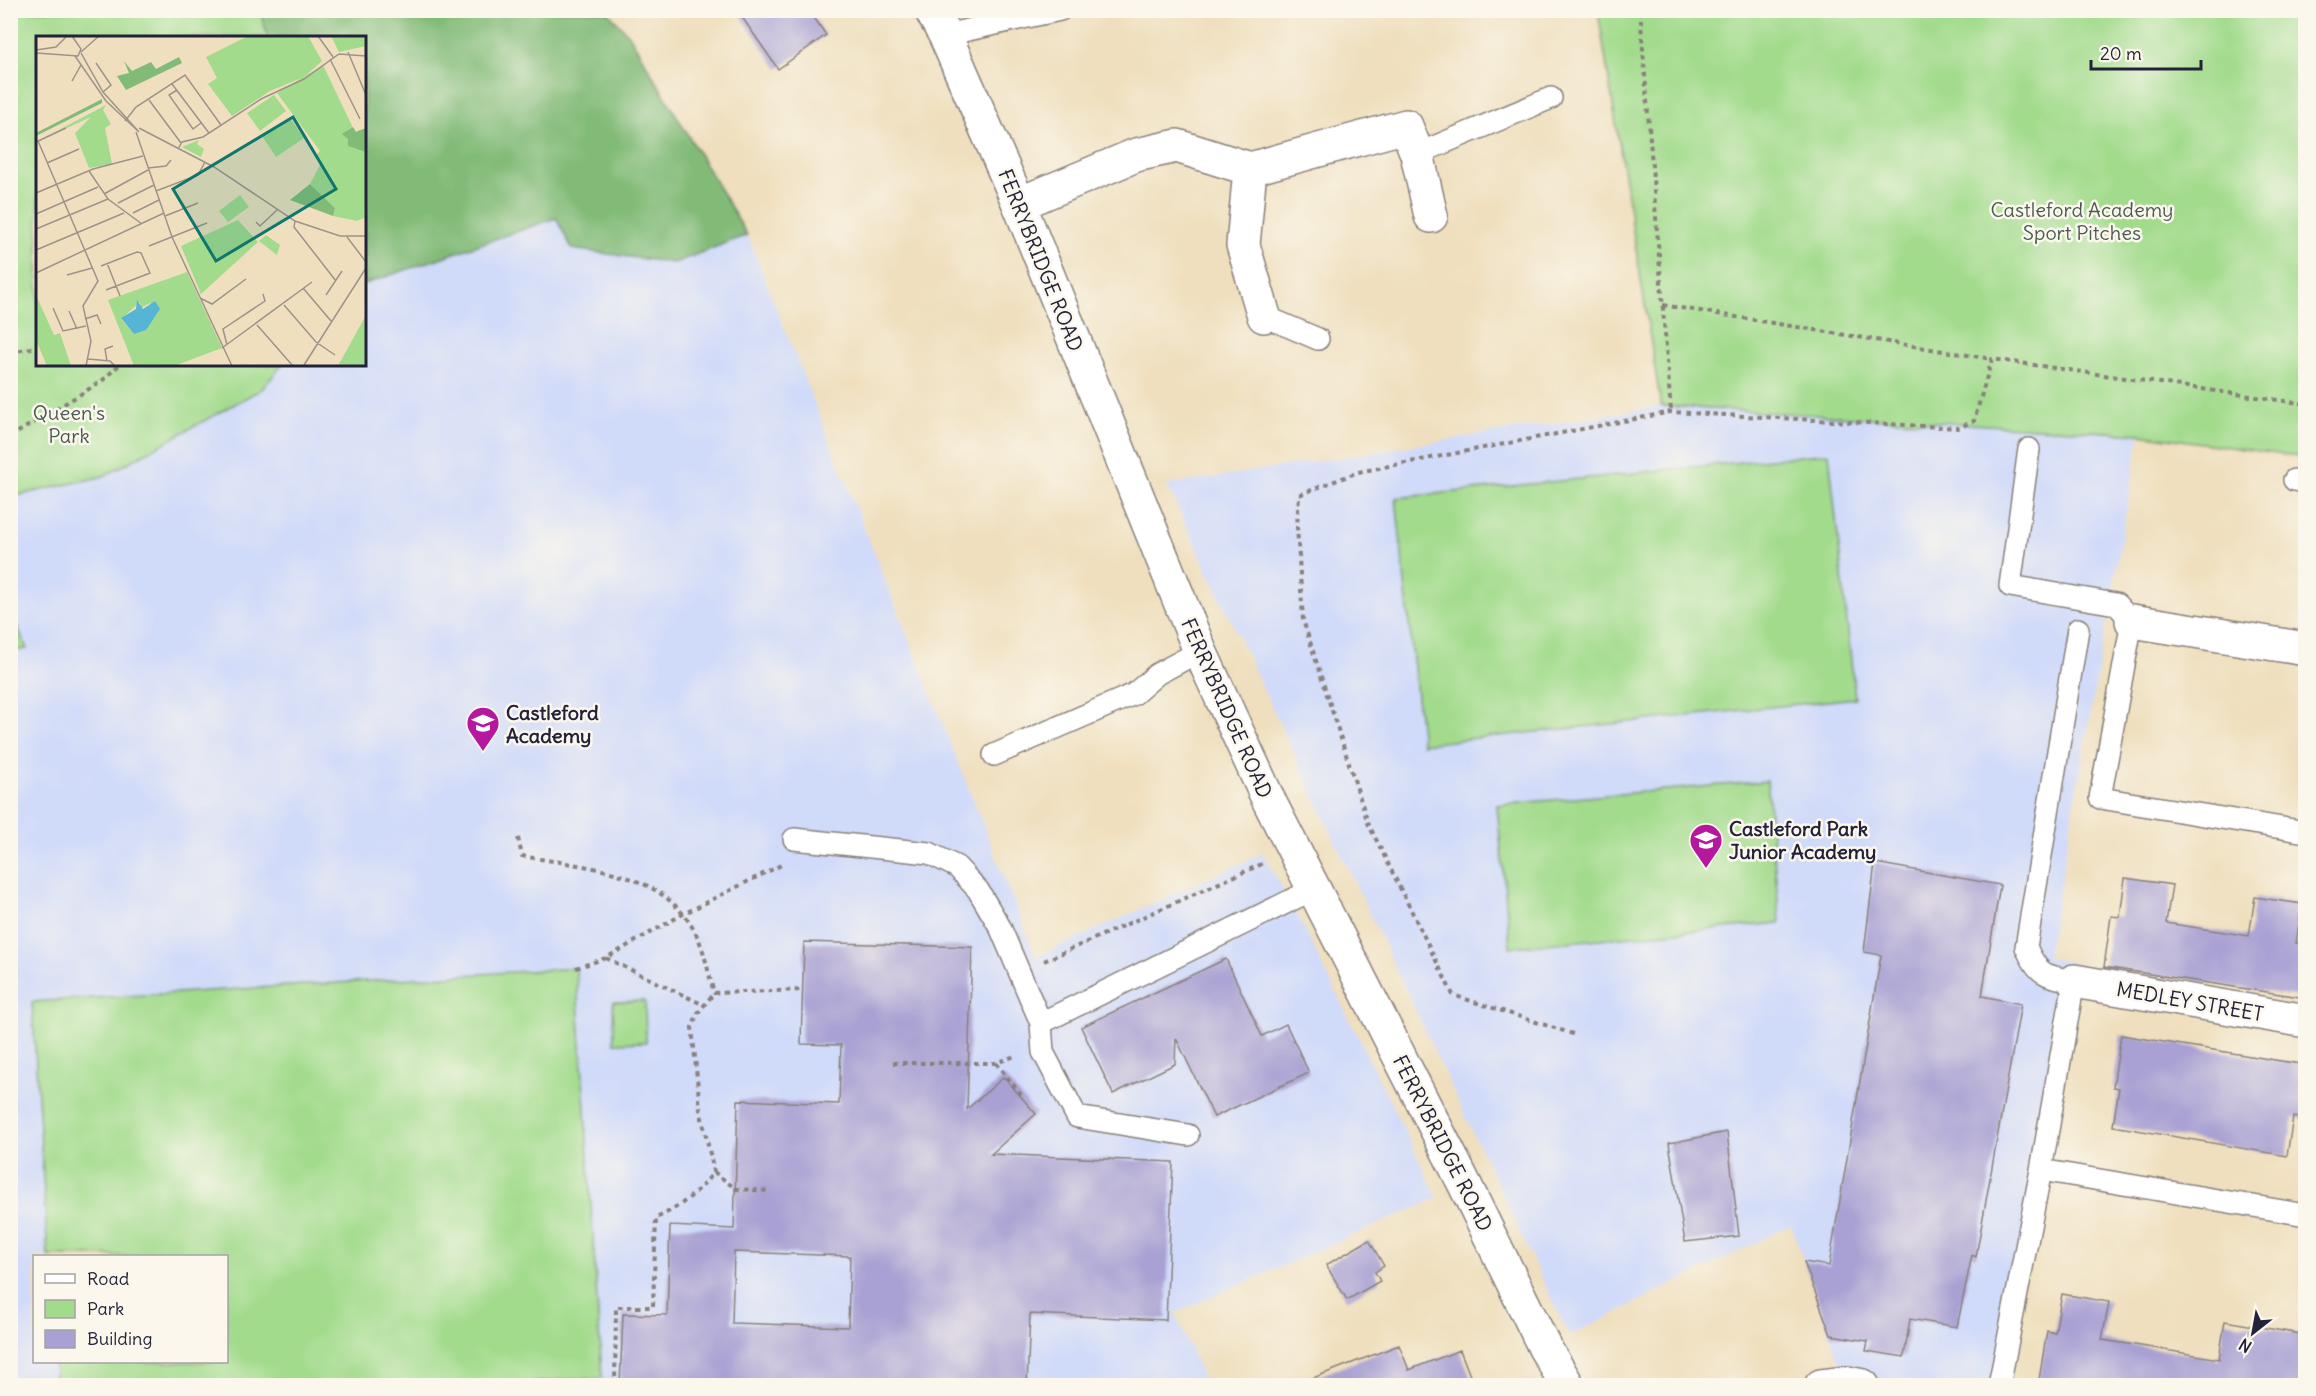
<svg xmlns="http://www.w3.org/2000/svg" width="2316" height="1396" font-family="Delius,sans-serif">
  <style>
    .built { fill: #d0daf9; fill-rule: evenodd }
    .green { fill: #a3db8d; stroke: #627e64; stroke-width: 1.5 }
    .forest { fill: #82bb78; stroke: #526e5a; stroke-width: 1.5 }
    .building { fill: #a9a1d3; fill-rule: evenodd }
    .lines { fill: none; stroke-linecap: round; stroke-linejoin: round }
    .lane-casing { stroke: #88807c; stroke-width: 24 }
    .street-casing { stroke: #88807c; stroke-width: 36 }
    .secondary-casing { stroke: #88807c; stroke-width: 36 }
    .path { stroke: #88807c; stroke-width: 4; stroke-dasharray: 4.5 4.5; stroke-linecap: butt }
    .lane { stroke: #fff; stroke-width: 21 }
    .street { stroke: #fff; stroke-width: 33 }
    .secondary { stroke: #fff; stroke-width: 33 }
    .labels { text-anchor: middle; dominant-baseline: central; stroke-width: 5; stroke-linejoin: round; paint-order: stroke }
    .park-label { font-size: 20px; fill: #495a54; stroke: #fbf7ec }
    .street-label { font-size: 20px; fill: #22223b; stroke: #fbf7ec }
    .poi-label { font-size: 20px; font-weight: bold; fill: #22223b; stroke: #fbf7ec; text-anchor: start }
    .inset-road { fill: none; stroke: #9d938a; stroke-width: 1.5 }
    .view { fill: #0f766e; fill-opacity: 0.15; stroke: #0f766e; stroke-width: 3 }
    .inset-edge { fill: none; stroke: #22223b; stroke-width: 3 }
  </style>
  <rect width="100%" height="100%" fill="#fbf7ec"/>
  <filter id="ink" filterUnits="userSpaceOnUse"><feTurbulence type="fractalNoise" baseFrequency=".0167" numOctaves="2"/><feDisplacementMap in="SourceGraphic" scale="12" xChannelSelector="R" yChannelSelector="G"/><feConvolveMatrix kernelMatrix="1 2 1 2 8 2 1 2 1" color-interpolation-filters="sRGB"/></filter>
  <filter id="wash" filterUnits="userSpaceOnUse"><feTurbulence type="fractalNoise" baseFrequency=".008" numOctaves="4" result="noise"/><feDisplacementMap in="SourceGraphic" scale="24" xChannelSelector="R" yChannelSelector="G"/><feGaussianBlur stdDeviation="1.35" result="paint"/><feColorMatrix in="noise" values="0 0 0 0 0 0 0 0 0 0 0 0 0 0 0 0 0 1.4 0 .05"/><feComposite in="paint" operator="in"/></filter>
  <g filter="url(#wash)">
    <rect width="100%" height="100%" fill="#efdfbe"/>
    <path class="built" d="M556,218l16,31 102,14 73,-28 289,722 227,-104 38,69 137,276 -263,115 31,72h-1195l-1,-734 16,-3 -15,-36 -1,-115 94,-21 158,-87 20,-24 82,-1 1,-80zM34,1256h192v106h-192z
      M1661,406l479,28 -93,524 29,5 -77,422 -136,1 -16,-3 -56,-158 -222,111 -402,-851z"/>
    <path class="green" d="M10,11h250l8,26 -230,1v326l244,1 -20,24 -158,87 -93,21z
      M1598,11h707v447l-165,-24 -479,-28z
      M1829,453l26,245 -433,46 -26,-246z
      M10,612h1l16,37 -16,2z
      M1767,781l13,142 -270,24 -13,-142z
      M576,968l26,410 -133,8 -413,-1 -2,-23h172v-106h-178l-16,-254z
      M645,1001l1,41 -32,1 -1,-41z"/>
    <path class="forest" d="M260,11h347l22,24 118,200 -73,28 -102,-14 -16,-31 -191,66 -1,-246 -96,-1z"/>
    <g id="blocks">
      <path class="building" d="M737,10h72l17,25 -48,34z
        M1875,863l125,22 -18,111 39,8 -45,253 -4,-2 -15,72 -47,-8 -6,38 -38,-6 2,-10 -37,-6 -27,-73 25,4 52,-311 -17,-3z
        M2125,878l47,7 -6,38 83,13 6,-39 47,7 -6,39 10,1v54l-202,-31 7,-51 9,1z
        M804,942l168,5 -5,162 37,-32 32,37 -45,40 182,8 -7,158 -136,-6 -3,72h-407l3,-72 44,1 3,-89 64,3 4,-129 101,4 2,-59 -40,-1zM734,1252l116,4 -2,71 -116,-4z
        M1226,959l36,77 24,-12 23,49 -95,44 -38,-79 -1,26 -62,30 -32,-67z
        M2121,1035l185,30v54l-13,-2 -6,39 -174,-30 6,-38 -6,-1z
        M1727,1132l12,104 -54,6 -16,-99z
        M1369,1240l15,26 -9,6 5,9 -33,19 -21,-35z
        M2062,1294l47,8 -7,38 33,5 84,14 6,-38 81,14v51h-268l9,-55 8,2z
        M1399,1345l10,25 51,-20 14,36h-174v-3z"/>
    </g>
  </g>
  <g filter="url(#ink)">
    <use href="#blocks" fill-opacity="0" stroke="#88807c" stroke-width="1.5"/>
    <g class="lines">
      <defs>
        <path id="lane" d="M945,35l115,-25
          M1417,154l134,-56
          M1264,316l54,23
          M2029,449l-19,137 106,18 16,17 -32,177 206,34
          M2294,480l12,2
          M994,755l140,-61 23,-20 43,-23
          M794,839l135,14 28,14 21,23 22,37 41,96
          M1188,1135l-111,-18 -34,-65 -2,-29 273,-134
          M2041,1170l265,45
          M1999,1386l42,-216 33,-189c-29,-5 -36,-6 -48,-34l52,-318"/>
        <path id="street" d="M1250,169l-7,76 21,71
          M1019,204l117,-49 41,-9 73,23 156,-43 11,28 14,62
          M2132,621l174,28
          M2074,981l232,40
          M1821,1386l26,-3 16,3"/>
        <path id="secondary" d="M931,10l14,25 74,169 181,447 69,150 195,382 81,165 23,38"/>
      </defs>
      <use href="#lane" class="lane-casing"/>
      <use href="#street" class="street-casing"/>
      <use href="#secondary" class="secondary-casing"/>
      <path class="path" d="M1640,10l31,402
        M1663,305l329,54
        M10,352l28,-5
        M10,437l92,-56 18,-17
        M518,838l4,18c61,11 140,13 173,76 10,18 13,41 19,61l89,-3
        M606,958l98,47
        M1044,961l218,-97
        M576,968l30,-10 77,-44 98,-49
        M1573,1034l-120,-39 -85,-172 -65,-203 -6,-93 2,-32 59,-23 313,-60 287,16 16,-7 18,-62 314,45
        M893,1063h103l19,-7
        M996,1063l25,32
        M714,1172l22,17 35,2
        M615,1386l1,-79h37l3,-89c25,-11 41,-25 58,-46l-14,-63 -8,-82 6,-14 16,-20"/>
      <use href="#lane" class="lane"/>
      <use href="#street" class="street"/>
      <use href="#secondary" class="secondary"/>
    </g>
  </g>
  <defs>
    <symbol id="school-pin" viewBox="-11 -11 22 30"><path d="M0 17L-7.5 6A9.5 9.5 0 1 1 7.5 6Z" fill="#b5179e" stroke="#fbf7ec"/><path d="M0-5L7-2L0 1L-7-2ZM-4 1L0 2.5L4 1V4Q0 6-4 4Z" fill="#fff"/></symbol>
  </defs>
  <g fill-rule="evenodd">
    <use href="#school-pin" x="464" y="704" width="38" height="52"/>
    <use href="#school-pin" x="1687" y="821" width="38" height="52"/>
  </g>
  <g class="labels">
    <g class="park-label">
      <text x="2082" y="209">Castleford Academy<tspan x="2082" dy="23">Sport Pitches</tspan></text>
      <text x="69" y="412">Queen's<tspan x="69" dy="23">Park</tspan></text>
    </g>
    <g class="street-label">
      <text transform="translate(1041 260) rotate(68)">FERRYBRIDGE ROAD</text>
      <text transform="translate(1227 708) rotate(66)">FERRYBRIDGE ROAD</text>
      <text transform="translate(2190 1001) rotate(10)">MEDLEY STREET</text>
      <text transform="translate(1443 1143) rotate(63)">FERRYBRIDGE ROAD</text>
    </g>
    <g class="poi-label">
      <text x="506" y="712">Castleford<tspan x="506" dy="23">Academy</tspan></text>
      <text x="1729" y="828">Castleford Park<tspan x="1729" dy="23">Junior Academy</tspan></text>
    </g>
  </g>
  <g transform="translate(36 36)">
    <rect width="330" height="330" fill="#efdfbe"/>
    <path d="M212,0h60l14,25 -18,16 -34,14 -38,25 -24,-32 9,-6 -11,-21zM295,0h35v10l-27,6zM287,29l32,67 11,-4v89l-9,4 -24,-5 2,-8 -25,-24 11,-21 -6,-7 5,-5 -43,-58zM238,59l12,16 -26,20 -13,-18zM70,69l-3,5 8,14 -6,4 7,36 -23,4 -14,-35 16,-16 -55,25zM254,82l14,20 -28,19 -14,-21zM163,104l-2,4 7,5 -3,8 -19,-10zM204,159l9,12 -21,15 -9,-11zM202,184l20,22 -57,52 -20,-48zM230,199l14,10 -3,10 -18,-14zM151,236l35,76 -48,18h-40l-26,-66zM104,266l1,6 9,-5 8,10 -24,21 -13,-15zM0,259l18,40 6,-2 11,33h-24l-11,-26zM330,279v51h-28z" fill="#a3db8d" fill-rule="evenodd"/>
    <path d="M143,21l3,6 -56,27 -9,-14 12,-3 -5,-12 8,10 19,-9 5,7zM66,63v4l-66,33v-3zM317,91l3,5 10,-4v24l-18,-6v-7l-6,-5zM274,148l25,24 -2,8 -43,-16z" fill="#82bb78"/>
    <path d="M101,264l6,9 12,-8 5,8 -14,21 -12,4 -13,-16 15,-9z" fill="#56b5d4"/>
    <path class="inset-road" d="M282,0l15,21M0,14l20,-3 11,-11M45,16l18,-16M312,16l18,43M0,17l42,3 3,-7 -9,-13M39,20l31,45 33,31 -36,-40 -22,-39M294,23l30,60M60,27l15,22 -8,7M36,45l9,-16M136,48l37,49M141,54l-8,5 24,34 8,-6M113,64l32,43M89,85l11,-14 49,-32 36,50M103,92l75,39 81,54 45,15h26M100,96l36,105 60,129M2,105l60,140 -15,25 8,35 -5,25M0,106l30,-14M142,113l4,-7 21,-5 58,-38 43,-20 35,-25 27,2M11,127l32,-14M112,132l18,-2 5,-6M53,135l19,28 34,25M120,155l42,-16 7,-13M0,157l57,-24 50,-13M68,158l44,-24M82,167l36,-18M97,177l26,-13M0,178l62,-27M129,180l33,-13M259,185l-1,6 42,54M220,186l4,4 17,-16M0,193l72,-30M311,201l19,25M113,210l58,-23M0,214l88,-37M71,227l13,33M65,230l36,-14 4,1 9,20 -44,17M0,237l128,-60M31,239l25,-7M267,252l28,33M290,259l16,-24M164,262l12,6 34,-25M248,269l32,37 19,13M17,272l10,23 23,-5M33,275l8,18M49,283l12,-4 4,9M221,289l36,41M191,309l-4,-16 42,-28 -2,-7M186,312l90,-66M52,323l22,2 5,5M71,325l-2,-12 8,-3M268,329l62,-97"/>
    <path class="view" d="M257,81l43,72 -120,72 -43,-72z"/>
    <rect width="330" height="330" class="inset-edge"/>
  </g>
  <rect width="2316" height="1396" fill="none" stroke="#fbf7ec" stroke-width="36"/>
  <rect x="33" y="1255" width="195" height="108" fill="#fbf7ec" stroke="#a4a2a5" stroke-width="1.5"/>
  <rect x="45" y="1274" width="30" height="9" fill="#ffffff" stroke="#a4a2a5" stroke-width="1.5"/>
  <text x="87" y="1285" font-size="18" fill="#22223b">Road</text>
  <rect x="45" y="1300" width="30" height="18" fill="#a3db8d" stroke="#a4a2a5" stroke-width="1.5"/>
  <text x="87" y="1315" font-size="18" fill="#22223b">Park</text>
  <rect x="45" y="1330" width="30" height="18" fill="#a9a1d3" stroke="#a4a2a5" stroke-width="1.5"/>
  <text x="87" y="1345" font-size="18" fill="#22223b">Building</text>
  <g transform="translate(2253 1333) rotate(211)" stroke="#fbf7ec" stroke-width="4.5" paint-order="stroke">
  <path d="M0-4.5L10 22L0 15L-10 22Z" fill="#22223b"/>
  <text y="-9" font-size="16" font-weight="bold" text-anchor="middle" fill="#22223b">N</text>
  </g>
  <path d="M2091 60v9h110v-9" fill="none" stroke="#22223b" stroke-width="3"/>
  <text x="2100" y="60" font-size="18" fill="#22223b" stroke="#fbf7ec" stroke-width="4.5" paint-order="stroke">20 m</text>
</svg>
